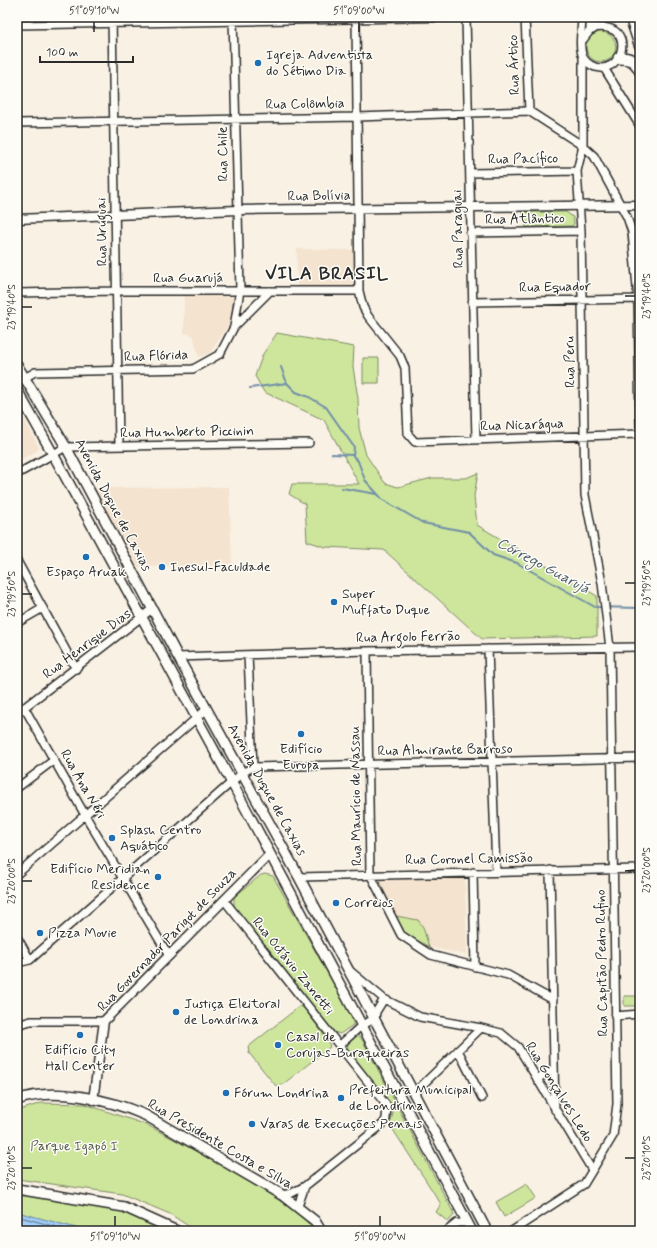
<svg xmlns="http://www.w3.org/2000/svg" width="657" height="1248" font-family="Mynerve,sans-serif">
  <style>
    .built { fill: #f4e3ce }
    .green { fill: #cde69c; stroke: #7c8864 }
    .water { fill: #a0cffc; stroke: #718da8 }
    .lines { fill: none; stroke-linecap: round; stroke-linejoin: round }
    .shore { stroke: #5a6d7f; stroke-width: 1 }
    .stream { stroke: #718da8; stroke-width: 2 }
    .minor-casing { stroke: #2b2b2b; stroke-width: 10 }
    .tertiary-casing { stroke: #2b2b2b; stroke-width: 11 }
    .secondary-casing { stroke: #2b2b2b; stroke-width: 12 }
    .trunk-casing { stroke: #2b2b2b; stroke-width: 14 }
    .minor { stroke: #fdfcf7; stroke-width: 7 }
    .tertiary { stroke: #fdfcf7; stroke-width: 8 }
    .secondary { stroke: #fdfcf7; stroke-width: 9 }
    .trunk { stroke: #fdfcf7; stroke-width: 11 }
    .ticks { fill: none; stroke: #2b2b2b; stroke-width: 1.5 }
    .poi-dot { fill: #1f6fb2; stroke: #fdfcf7; stroke-width: 1.5 }
    .labels { text-anchor: middle; dominant-baseline: central; stroke-width: 3; stroke-linejoin: round; paint-order: stroke }
    .poi-label { font-size: 14px; fill: #2b2b2b; stroke: #fdfcf7; text-anchor: start }
    .street-label { font-size: 14px; fill: #2b2b2b; stroke: #fdfcf7 }
    .park-label { font-size: 14px; fill: #545a47; stroke: #fdfcf7 }
    .water-label { font-size: 15px; font-style: italic; fill: #4e5c6a; stroke: #fdfcf7 }
    .district-label { font-size: 18px; font-weight: bold; letter-spacing: 1px; fill: #2b2b2b; stroke: #fdfcf7 }
    .neatline { fill: none; stroke: #2b2b2b; stroke-width: 1.5 }
    .ticks-label { font-size: 10px; text-anchor: middle; fill: #2b2b2b }
  </style>
  <rect width="100%" height="100%" fill="#f9f1e4"/>
  <filter id="ink" filterUnits="userSpaceOnUse"><feTurbulence type="fractalNoise" baseFrequency=".025" numOctaves="2"/><feDisplacementMap in="SourceGraphic" scale="8" xChannelSelector="R" yChannelSelector="G"/><feConvolveMatrix kernelMatrix="1 2 1 2 8 2 1 2 1" color-interpolation-filters="sRGB"/></filter>
  <g filter="url(#ink)">
    <path class="built" d="M297,249l58,1 -1,37 -57,-1z
      M184,296l50,1 -2,22 -21,33 -12,5 -6,-22 -9,-2z
      M17,404l22,44 -1,2 -21,12z
      M229,487l3,78 -94,2 -44,-79z
      M465,878l2,77 -38,-8 -6,-20 -5,-7 -22,-4 -18,-36z"/>
    <path class="green" d="M595,17h26l1,2 -7,4 -20,-3z
      M586 47a15 15 0 1 1 30 0a15 15 0 1 1-30 0Z
      M523,212h43l7,5 1,7 -2,2 -46,1z
      M277,333l77,14 -1,20 5,31 1,30 7,27 19,28 13,4 34,-9h34l12,-5 -4,23 3,29 120,71v40l-115,3 -98,-89 -59,-3 -18,-6 -2,-37 -16,-10 3,-10h67l-35,-64 -60,-28 -9,-16 8,-22z
      M363,358h16v25h-16z
      M265,874l8,2 80,142v7l-13,9 -6,-2 -100,-126v-9l27,-22z
      M396,916l22,4 5,7 6,20 -25,-14z
      M624,996h16v10h-16z
      M300,1006l4,2 24,32 2,7 -48,38 -6,1 -27,-33 -1,-6z
      M355,1035h3l5,6 90,171 1,3 -6,7 -12,-10 5,-8 -51,-79 3,-12 -3,-8 -42,-56 -1,-8z
      M41,1103l44,1 62,21 79,42 75,47 13,17h-118l-26,-17 -48,-20 -105,-15v-68z
      M527,1184l9,14 -32,19 -8,-15z
      M17,1194l101,15 51,22h-82l-70,-19z"/>
    <path class="water" d="M17,1212l70,19h-70z"/>
    <g class="lines">
      <path class="shore" d="M17,1216l54,15"/>
      <path class="stream" d="M281,367l6,16 9,9 13,5 17,10 28,40 -1,9 5,5 7,19 18,20 40,23 46,9 24,23 24,8 78,44 45,1
        M250,388l37,-5
        M332,454l21,1
        M342,488l35,6"/>
      <defs>
        <path id="minor" d="M112,17l7,429
          M356,17l3,274 4,16 5,9 32,40 5,12 3,66 7,8 225,-8
          M466,17l10,423
          M525,17l4,94
          M17,25l449,-8
          M582,41l10,-13c6,-1 13,-2 19,1 21,8 9,45 -16,38 -5,-2 -10,-6 -12,-10 -5,-10 -1,-29 -1,-40
          M604,68l36,58
          M17,123l340,-6 172,-6 54,35 11,10 33,61 5,15 6,67 2,127
          M470,173l107,-2
          M470,233l111,-2
          M17,293l99,-2h243
          M472,302l166,-3
          M234,327l36,-36
          M25,381l3,-5 7,-4 158,-3 27,-15 14,-27 6,-37 -7,-273
          M17,474l49,-27 243,-4
          M17,561l59,108
          M17,623l26,-15
          M488,649l8,222
          M367,651l3,223 31,61 30,20 77,20 45,25
          M248,655l5,112
          M178,657l189,-6 273,-4
          M24,707l61,108 84,141
          M17,713l135,-104
          M17,788l37,-28
          M550,870l5,240
          M473,872l2,95
          M17,874l190,-165
          M299,877l341,-8
          M224,900l163,206 -1,13 -3,5 -78,62 -13,7 -10,2
          M17,937l13,23
          M17,963l13,-3 212,-187 11,-6 387,-9
          M349,970l35,29 36,18 61,11 20,5 17,14 74,123
          M615,1016l25,-2
          M17,1025l14,-4h73
          M340,1045l22,-20 13,-6 1,-7 8,-13
          M458,1050l24,48
          M537,1079l17,-10
          M414,1093l67,-65
          M298,1206l7,-20
          M447,1231l10,-8h11
          M512,1231l72,-47 29,-48 4,-32 -7,-456 -8,-65 -17,-88 -4,-264 -4,-60 6,-25v-89"/>
        <path id="tertiary" d="M17,219l221,-9 402,-5
          M93,1100l11,-79 165,-166"/>
        <path id="secondary" d="M17,365l49,82 112,210 121,220 188,354
          M17,390l36,64 179,329 240,448
          M17,1100c37,-14 93,0 128,15l137,80 33,26 6,10
          M17,1189l107,18 53,24"/>
        <path id="trunk" d="M631,17l9,27
          M592,28l1,-11
          M619,58c11,0 16,2 21,12"/>
      </defs>
      <use href="#minor" class="minor-casing"/>
      <use href="#tertiary" class="tertiary-casing"/>
      <use href="#secondary" class="secondary-casing"/>
      <use href="#trunk" class="trunk-casing"/>
      <use href="#minor" class="minor"/>
      <use href="#tertiary" class="tertiary"/>
      <use href="#secondary" class="secondary"/>
      <use href="#trunk" class="trunk"/>
    </g>
  </g>
  <path class="ticks" d="M94,22v10M359,22v10M625,296h10M22,307h10M625,583h10M22,594h10M625,871l10,-1M22,881h10M625,1158h10M22,1168h10M115,1216v10M380,1216v10"/>
  <g class="poi-dot">
    <circle cx="258" cy="63" r="4"/>
    <circle cx="86" cy="557" r="4"/>
    <circle cx="162" cy="567" r="4"/>
    <circle cx="334" cy="602" r="4"/>
    <circle cx="301" cy="734" r="4"/>
    <circle cx="112" cy="838" r="4"/>
    <circle cx="158" cy="877" r="4"/>
    <circle cx="336" cy="903" r="4"/>
    <circle cx="40" cy="933" r="4"/>
    <circle cx="176" cy="1012" r="4"/>
    <circle cx="80" cy="1035" r="4"/>
    <circle cx="278" cy="1045" r="4"/>
    <circle cx="226" cy="1093" r="4"/>
    <circle cx="341" cy="1098" r="4"/>
    <circle cx="252" cy="1124" r="4"/>
  </g>
  <g class="labels">
    <g class="poi-label">
      <text x="266" y="55">Igreja Adventista<tspan x="266" dy="16">do Sétimo Dia</tspan></text>
      <text x="170" y="567">Inesul-Faculdade</text>
      <text x="86" y="572" text-anchor="middle">Espaço Aruak</text>
      <text x="342" y="594">Super<tspan x="342" dy="16">Muffato Duque</tspan></text>
      <text x="301" y="749" text-anchor="middle">Edifício<tspan x="301" dy="16">Europa</tspan></text>
      <text x="120" y="830">Splash Centro<tspan x="120" dy="16">Aquático</tspan></text>
      <text x="150" y="869" text-anchor="end">Edifício Meridian<tspan x="150" dy="16">Residence</tspan></text>
      <text x="344" y="903">Correios</text>
      <text x="48" y="933">Pizza Movie</text>
      <text x="184" y="1004">Justiça Eleitoral<tspan x="184" dy="16">de Londrina</tspan></text>
      <text x="286" y="1037">Casal de<tspan x="286" dy="16">Corujas-Buraqueiras</tspan></text>
      <text x="80" y="1050" text-anchor="middle">Edifício City<tspan x="80" dy="16">Hall Center</tspan></text>
      <text x="349" y="1090">Prefeitura Municipal<tspan x="349" dy="16">de Londrina</tspan></text>
      <text x="234" y="1093">Fórum Londrina</text>
      <text x="260" y="1124">Varas de Execuções Penais</text>
    </g>
    <g class="street-label">
      <text transform="translate(514 65) rotate(-92)">Rua Ártico</text>
      <text transform="translate(305 104) rotate(-1)">Rua Colômbia</text>
      <text transform="translate(223 154) rotate(-91)">Rua Chile</text>
      <text transform="translate(523 159) rotate(-1)">Rua Pacífico</text>
      <text transform="translate(319 196) rotate(-1)">Rua Bolívia</text>
      <text transform="translate(525 219) rotate(-1)">Rua Atlântico</text>
      <text transform="translate(458 229) rotate(-91)">Rua Paraguai</text>
      <text transform="translate(102 232) rotate(-91)">Rua Uruguai</text>
      <text x="188" y="278">Rua Guarujá</text>
      <text transform="translate(555 287) rotate(-1)">Rua Equador</text>
      <text transform="translate(156 356) rotate(-2)">Rua Flórida</text>
      <text transform="translate(570 362) rotate(-91)">Rua Peru</text>
      <text transform="translate(522 425) rotate(-2)">Rua Nicarágua</text>
      <text transform="translate(187 432) rotate(-1)">Rua Humberto Piccinin</text>
      <text transform="translate(113 505) rotate(62)">Avenida Duque de Caxias</text>
      <text transform="translate(408 637) rotate(-1)">Rua Argolo Ferrão</text>
      <text transform="translate(87 644) rotate(-37)">Rua Henrique Dias</text>
      <text transform="translate(445 750) rotate(-1)">Rua Almirante Barroso</text>
      <text transform="translate(83 784) rotate(60)">Rua Ana Néri</text>
      <text transform="translate(267 790) rotate(61)">Avenida Duque de Caxias</text>
      <text transform="translate(356 796) rotate(-91)">Rua Maurício de Nassau</text>
      <text transform="translate(469 859) rotate(-1)">Rua Coronel Camissão</text>
      <text transform="translate(167 940) rotate(-46)">Rua Governador Parigot de Souza</text>
      <text transform="translate(602 963) rotate(-91)">Rua Capitão Pedro Rufino</text>
      <text transform="translate(293 966) rotate(51)">Rua Octávio Zanetti</text>
      <text transform="translate(559 1092) rotate(58)">Rua Gonçalves Ledo</text>
      <text transform="translate(220 1144) rotate(30)">Rua Presidente Costa e Silva</text>
    </g>
    <g class="park-label">
      <text x="74" y="1146">Parque Igapó I</text>
    </g>
    <g class="water-label">
      <text transform="translate(543 566) rotate(28)">Córrego Guarujá</text>
    </g>
    <g class="district-label">
      <text x="327" y="274">VILA BRASIL</text>
    </g>
  </g>
  <rect width="657" height="1248" fill="none" stroke="#fdfcf7" stroke-width="44"/>
  <path d="M40 56v6h93v-6" fill="none" stroke="#2b2b2b" stroke-width="2"/>
  <text x="46" y="56" font-size="12" fill="#2b2b2b" stroke="#fdfcf7" stroke-width="3" paint-order="stroke">100 m</text>
  <rect x="22" y="22" width="613" height="1204" class="neatline"/>
  <g class="ticks-label">
    <text x="94" y="14">51°09'10"W</text>
    <text x="359" y="14">51°09'00"W</text>
    <text transform="translate(646 296) rotate(-90)" y="4">23°19'40"S</text>
    <text transform="translate(11 307) rotate(-90)" y="4">23°19'40"S</text>
    <text transform="translate(646 583) rotate(-90)" y="4">23°19'50"S</text>
    <text transform="translate(11 594) rotate(-90)" y="4">23°19'50"S</text>
    <text transform="translate(646 870) rotate(-90)" y="4">23°20'00"S</text>
    <text transform="translate(11 881) rotate(-90)" y="4">23°20'00"S</text>
    <text transform="translate(646 1158) rotate(-90)" y="4">23°20'10"S</text>
    <text transform="translate(11 1168) rotate(-90)" y="4">23°20'10"S</text>
    <text x="115" y="1240">51°09'10"W</text>
    <text x="380" y="1240">51°09'00"W</text>
  </g>
</svg>
